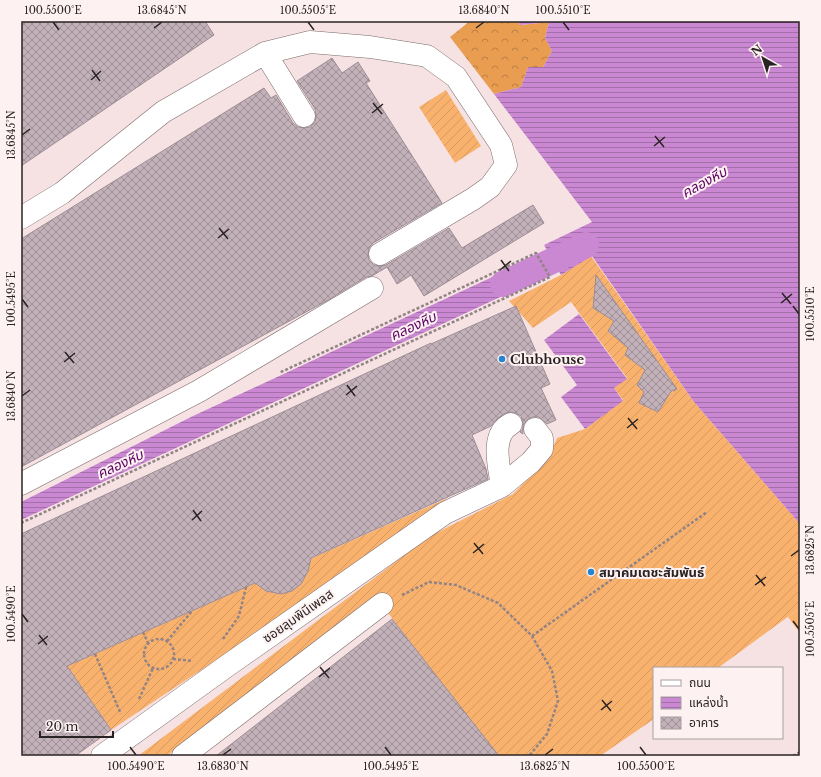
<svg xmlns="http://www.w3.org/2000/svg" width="821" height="777" font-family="'Libre Baskerville','Noto Sans Thai',serif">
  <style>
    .grass { fill: #f9b26e }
    .forest { fill: url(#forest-crowns) }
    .garden { fill: url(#garden-furrows) }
    .water { fill: url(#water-rules) }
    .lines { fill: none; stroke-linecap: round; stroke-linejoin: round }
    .canal { stroke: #ca87d2; stroke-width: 26 }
    .building { fill: url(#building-cross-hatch); stroke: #9d8d95 }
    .minor-casing { stroke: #7b6a6b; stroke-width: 23 }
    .path { stroke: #928485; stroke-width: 2.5; stroke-dasharray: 3 2; stroke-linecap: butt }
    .minor { stroke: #fff; stroke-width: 22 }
    .ticks { fill: none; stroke: #2a2323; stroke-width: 1.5 }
    .poi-dot { fill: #2585d1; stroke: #fdf1f2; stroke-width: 1.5 }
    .labels { text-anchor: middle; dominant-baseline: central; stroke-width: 4; stroke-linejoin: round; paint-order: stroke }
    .poi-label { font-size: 13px; font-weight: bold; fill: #2a2323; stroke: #fdf1f2; text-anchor: start }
    .street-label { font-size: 13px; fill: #2a2323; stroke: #fdf1f2 }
    .water-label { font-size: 14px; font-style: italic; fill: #590063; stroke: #fdf1f2 }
    .neatline { fill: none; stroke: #2a2323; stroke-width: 1.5 }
    .ticks-label { font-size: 10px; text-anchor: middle; fill: #2a2323 }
  </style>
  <defs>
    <pattern id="forest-crowns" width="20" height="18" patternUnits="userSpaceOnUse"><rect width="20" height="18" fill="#e99d51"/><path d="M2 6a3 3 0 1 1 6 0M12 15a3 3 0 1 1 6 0" fill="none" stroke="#bd8043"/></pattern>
    <pattern id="garden-furrows" width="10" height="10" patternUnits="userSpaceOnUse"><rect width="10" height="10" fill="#f9b26e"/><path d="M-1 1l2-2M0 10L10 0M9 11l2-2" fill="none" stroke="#d6995f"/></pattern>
    <pattern id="water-rules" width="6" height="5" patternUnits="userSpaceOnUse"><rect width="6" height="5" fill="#ca87d2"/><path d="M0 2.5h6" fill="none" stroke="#a46eaa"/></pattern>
    <pattern id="building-cross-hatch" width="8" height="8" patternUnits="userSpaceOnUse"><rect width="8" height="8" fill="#c2b1b9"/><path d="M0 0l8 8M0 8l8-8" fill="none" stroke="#9e9096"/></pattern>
  </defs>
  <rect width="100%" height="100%" fill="#f6e2e3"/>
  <path class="grass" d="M800,608v25l-12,-16z"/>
  <path class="forest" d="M470,21h48l2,4 29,-3 -4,16 7,13 -9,16h-15l-7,20 -27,7 -44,-57z"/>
  <path class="garden" d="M446,90l35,56 -26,17 -36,-56z
    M591,256l103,146 106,122v84l-82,60h-64v51l-54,37h-105l-118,-158 -210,158h-29l292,-220 83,-42 36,-37 8,-19 28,-9 38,-29 -9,-12 13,-10 -56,-76 -38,26 -24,-27 52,-26z
    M448,498l-71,55 -266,177 -44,-64z"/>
  <path class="water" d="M518,21h282v503l-106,-122 -102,-146 -31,19 -17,-30 48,-23 -98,-128 27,-7 7,-20h15l9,-16 -7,-13 4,-16 -29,3z
    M531,259l8,20 -518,241v-18l172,-86z
    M579,314l48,65 -13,9 9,13 -38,28 -24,-32 16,-12 -33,-45z"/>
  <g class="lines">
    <path class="canal" d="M503,284l83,-39"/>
  </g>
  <path class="building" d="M21,21h184l9,14 -193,131z
    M332,58l10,15 16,-11 12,19 -4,2 76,120 -69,40 -4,5 -1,6 1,6 5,5 6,1 6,-1 63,-37 13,20 71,-43 11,18 -120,73 -13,-21 -14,9 -10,-17 -15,9 -6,1 -38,23 -307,167v-228l243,-151 7,10 5,-3 17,28 5,4 6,1 6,-1 5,-5 1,-7 -1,-6 -18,-28z
    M596,275l81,114 -3,2 -2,-1 -14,22 -19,-9 5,-11 -7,-7 8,-15 -20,-15 3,-7 -20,-17 6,-10 -21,-13z
    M516,306l34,78 -9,4 15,32 -9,4 -8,-7h-6l-5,2 -5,6v9l-3,-2 3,-3v-6l-2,-7 -5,-3 -6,-1 -6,2 -7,5 -6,7 -19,9 14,34 2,10 -177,79 -3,13 -7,13 -9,7 -11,3 -15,-3 -11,-8 -188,83 44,64 -36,26h-54v-222l410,-191v1z
    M392,619l107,137h-283z"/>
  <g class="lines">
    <defs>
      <path id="minor" d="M265,53l39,63
        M21,218l41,-25 101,-81 102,-59 45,-11 60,5 57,9 29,21 45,68 5,20 -16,22 -17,12 -93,55
        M511,424c-21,10 -12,43 -9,62l29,-24 11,-13v-11l-7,-9
        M21,484l178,-93 173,-103
        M102,756l122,-88 221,-155 57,-27
        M183,756l199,-152"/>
    </defs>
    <use href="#minor" class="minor-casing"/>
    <path class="path" d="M21,523l529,-246 -14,-24 -257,120
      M402,595l27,-13 27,3 42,18 34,33 20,35 6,30 -11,33 -18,22
      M143,632l5,11
      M532,636l175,-124
      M144 654a15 15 0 1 1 30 0a15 15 0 1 1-30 0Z
      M223,639l16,-23 7,-29
      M167,641l25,-30
      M95,654l26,60
      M173,659l20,2
      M139,699l14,-31
      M793,756l7,-4"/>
    <use href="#minor" class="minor"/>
  </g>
  <path class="ticks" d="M53,22l6,8M308,22l6,8M563,22l6,8M154,28l8,-6M476,28l8,-6M92,70l8,11M91,80l10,-9M373,103l9,11M372,113l11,-9M22,135l8,-6M655,136l9,11M654,146l11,-9M219,228l9,11M218,238l11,-9M501,260l8,11M500,270l11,-9M782,293l9,11M22,299l6,8M781,303l11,-9M793,306l6,8M65,352l9,11M64,362l11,-9M347,385l8,11M346,395l11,-9M22,396l8,-6M628,418l9,11M627,428l11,-9M193,510l8,11M192,520l10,-9M474,543l9,11M473,553l11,-9M791,556l8,-6M756,575l9,11M755,585l11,-8M22,614l6,8M793,621l6,8M39,635l8,10M38,644l10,-8M320,667l9,11M319,677l11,-9M602,700l9,11M601,710l11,-9M130,747l6,8M385,747l6,8M640,747l6,8M223,755l8,-6M545,755l8,-6"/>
  <g class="poi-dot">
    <circle cx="502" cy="359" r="4"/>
    <circle cx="591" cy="572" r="4"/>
  </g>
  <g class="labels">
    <g class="poi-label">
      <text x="510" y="359">Clubhouse</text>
      <text x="599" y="572">สมาคมเตชะสัมพันธ์</text>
    </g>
    <g class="street-label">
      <text transform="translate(298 616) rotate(-35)">ซอยลุมพินีเพลส</text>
    </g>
    <g class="water-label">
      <text transform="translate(704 182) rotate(-29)">คลองหีบ</text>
      <text transform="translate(413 326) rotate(-25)">คลองหีบ</text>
      <text transform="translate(120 464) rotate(-25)">คลองหีบ</text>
    </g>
  </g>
  <rect width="821" height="777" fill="none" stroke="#fdf1f2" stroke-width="44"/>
  <rect x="653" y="667" width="130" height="72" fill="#fdf1f2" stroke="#a99f9f"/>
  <rect x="661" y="680" width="20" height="6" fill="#ffffff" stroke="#a99f9f"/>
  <text x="689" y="687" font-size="12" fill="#2a2323">ถนน</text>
  <rect x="661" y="697" width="20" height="12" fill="url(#water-rules)" stroke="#a99f9f"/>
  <text x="689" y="707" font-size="12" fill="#2a2323">แหล่งน้ำ</text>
  <rect x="661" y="717" width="20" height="12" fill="url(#building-cross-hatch)" stroke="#a99f9f"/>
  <text x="689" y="727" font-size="12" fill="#2a2323">อาคาร</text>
  <g transform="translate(763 58) rotate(321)" stroke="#fdf1f2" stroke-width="3" paint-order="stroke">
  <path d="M0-3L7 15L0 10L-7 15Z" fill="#2a2323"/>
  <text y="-6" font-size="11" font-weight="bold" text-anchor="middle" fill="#2a2323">N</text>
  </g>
  <path d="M40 731v6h73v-6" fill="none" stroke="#2a2323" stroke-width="2"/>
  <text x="46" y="731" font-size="12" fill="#2a2323" stroke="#fdf1f2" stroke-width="3" paint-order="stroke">20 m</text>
  <rect x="22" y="22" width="777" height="733" class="neatline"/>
  <g class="ticks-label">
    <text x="53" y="14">100.5500°E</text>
    <text x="162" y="14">13.6845°N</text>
    <text x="308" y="14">100.5505°E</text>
    <text x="484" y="14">13.6840°N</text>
    <text x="563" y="14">100.5510°E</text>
    <text transform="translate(11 135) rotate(-90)" y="4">13.6845°N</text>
    <text transform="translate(11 299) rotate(-90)" y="4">100.5495°E</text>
    <text transform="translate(810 314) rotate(-90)" y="4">100.5510°E</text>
    <text transform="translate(11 396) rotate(-90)" y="4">13.6840°N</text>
    <text transform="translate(810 550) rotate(-90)" y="4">13.6825°N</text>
    <text transform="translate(11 614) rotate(-90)" y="4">100.5490°E</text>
    <text transform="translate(810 629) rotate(-90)" y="4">100.5505°E</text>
    <text x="136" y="770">100.5490°E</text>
    <text x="223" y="770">13.6830°N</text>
    <text x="391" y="770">100.5495°E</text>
    <text x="545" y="770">13.6825°N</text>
    <text x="646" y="770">100.5500°E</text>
  </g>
</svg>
